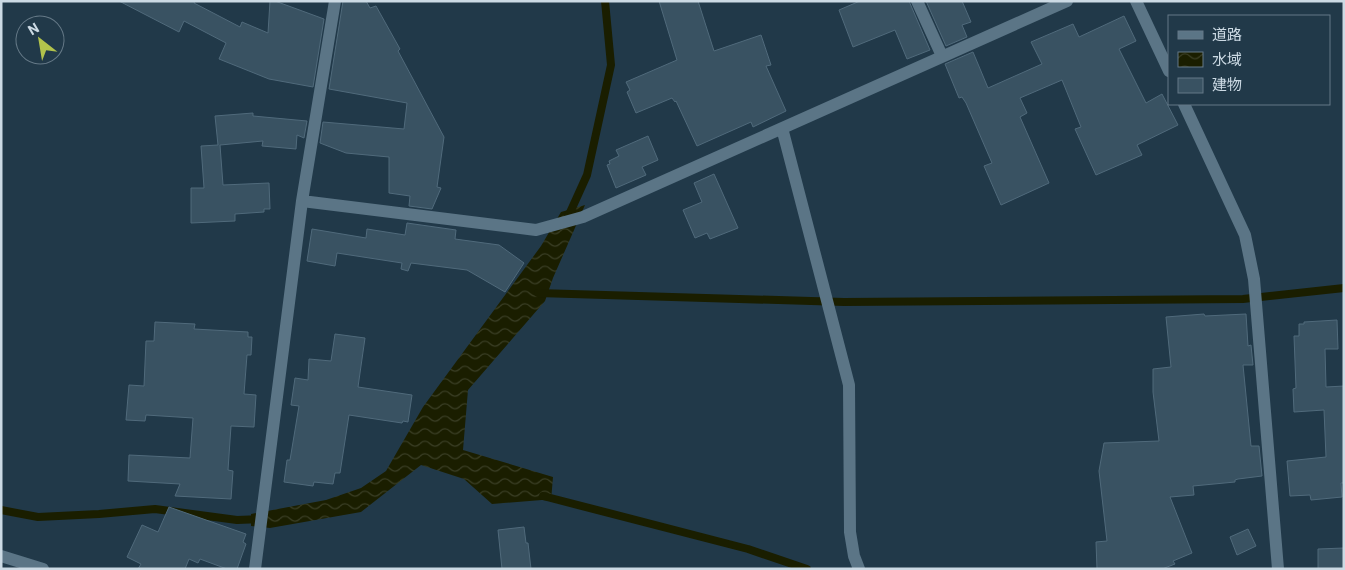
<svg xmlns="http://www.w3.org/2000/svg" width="1345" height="570" font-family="Roboto,'Noto Sans JP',sans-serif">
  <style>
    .water { fill: url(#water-waves) }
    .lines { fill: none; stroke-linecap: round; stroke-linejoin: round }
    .stream { stroke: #1a1e00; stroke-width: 8 }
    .building { fill: #395262; stroke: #506a7b }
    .street { stroke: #5b7586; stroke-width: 12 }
  </style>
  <defs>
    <pattern id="water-waves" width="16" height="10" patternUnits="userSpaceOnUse" patternTransform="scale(1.25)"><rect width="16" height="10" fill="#1a1e00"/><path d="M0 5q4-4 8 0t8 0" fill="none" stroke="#3a3e25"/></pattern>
  </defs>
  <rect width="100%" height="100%" fill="#213949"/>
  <path class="water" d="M585,205l-32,73 -8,23 -77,89 -5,60 90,27 -2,24 -9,-1 -50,4 -28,-25 -43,-14 -60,47 -91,16 -19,-2v-12l75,-14 35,-12 25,-17 37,-64 118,-161 20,-34z"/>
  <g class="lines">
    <path class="stream" d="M568,217l19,-42 24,-110 -6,-64
      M538,293l306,9 399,-3 101,-11
      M543,496l205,53 59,20
      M1,510l37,7 61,-3 56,-5 82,11 24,-1"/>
  </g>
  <path class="building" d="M119,1h76l-1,2 46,24 2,-5 26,11 2,-32h5l49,18 -11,68 -44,-8 -50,-20 7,-16 -42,-22 -5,11z
    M343,1h23l4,7 6,-2 24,43 -2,2 46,86 -7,50 4,1 -9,21 -23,-3 1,-10 -21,-3v-36l-43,-4 -26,-10 3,-21 81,7 3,-26 -78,-14z
    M659,1h39l16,50 47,-16 10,30 -5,1 20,45 -33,16 -2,-5 -54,24 -21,-45 -1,1 -3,-4 -36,15 -9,-21 3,-2 -4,-8 51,-22z
    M860,1h49l21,49 -23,9 -12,-29 -42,17 -14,-37z
    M926,1h36l9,21 -9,3 5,12 -21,9z
    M1124,16l12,25 -17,8 27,54 16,-9 16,31 -41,20 5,10 -46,20 -21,-46 6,-2 -19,-47 -42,18 7,15 -7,4 29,66 -48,22 -17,-39 8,-3 -26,-60 -4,-6 -3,1 -14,-34 28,-12 15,36 54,-24 -11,-22 42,-18 6,13z
    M253,113v3l54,5 -3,17 -7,-3 -1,14 -34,-3 1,-5 -43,4 3,40 46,-2 1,26h-6v3l-29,2v7l-44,2v-35h13l-3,-42 17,-1 -3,-29z
    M648,136l10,24 -16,7 4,8 -30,13 -9,-23 3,-1 -1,-3 10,-5 -3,-6z
    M714,174l24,54 -28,11 -3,-6 -12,5 -12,-28 19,-8 -8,-19z
    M407,223l49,7 -1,9 44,6 25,18 -19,29 -38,-22 -56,-7 -3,8 -7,-2 1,-6 -65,-10 -2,13 -28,-5 5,-32 54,9 1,-9 38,6z
    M1204,314l1,2 41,-2 2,32 3,-1 2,20h-10l8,81h8l3,30 -24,3 -3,1v2l-42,4 1,9 -24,2 22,56 -19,8 2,3 -13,5h-65l-1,-27 11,-1 -8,-70 5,-28 55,-2 -6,-49v-23l18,-2 -5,-50z
    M1337,320l1,29h-13l1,38 18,-1v97h-3l1,14 -31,3 -1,-5 -20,1 -3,-35 39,-4 -2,-47 -30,2 -1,-23 3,-1 -2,-52h5v-12h5v-2z
    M155,322l40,2 -1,5 54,3v5h4l-1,18h-4l-3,39 12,1 -2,32 -23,-1 -3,44 5,1 -2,28 -56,-3 5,-12 -52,-3 1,-26 61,3 3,-40 -47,-3 -1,6 -19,-1 3,-35 15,1 2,-45h8z
    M335,334l30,4 -7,49 54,8 -4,27 -5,-1 -1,2 -53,-8 -9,58h-5l-2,11 -19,-2 -1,4 -29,-4 3,-22h3l9,-54 -8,-1 4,-27 13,2 1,-21 22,2z
    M169,507l77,27 -3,8 3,2 -9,25h-10l-27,-10 -2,4 -9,-4 -4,10h-47l3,-5 -14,-7 15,-32 16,7z
    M524,527l2,16h2l3,26h-29l-4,-39z
    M1248,529l8,17 -19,9 -7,-18z
    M1344,548v21h-26v-20z"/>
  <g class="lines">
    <path class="street" d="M917,1l25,55
      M1136,1l33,70
      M1184,104l61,131 9,44 24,290
      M782,128l67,257 1,147 4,24 5,13
      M302,201l234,29 47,-13 484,-216
      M1,556l42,13
      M255,569l47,-368 33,-200"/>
  </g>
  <rect width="1345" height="570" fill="none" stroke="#ccdae4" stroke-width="5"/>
  <rect x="1168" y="15" width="162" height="90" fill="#213949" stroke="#657987"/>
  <rect x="1178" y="31" width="25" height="8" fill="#5b7586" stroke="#657987"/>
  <text x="1212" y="40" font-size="15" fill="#ccdae4">道路</text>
  <rect x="1178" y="52" width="25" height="15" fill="url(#water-waves)" stroke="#657987"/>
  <text x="1212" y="65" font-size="15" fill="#ccdae4">水域</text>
  <rect x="1178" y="78" width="25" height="15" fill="#395262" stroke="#657987"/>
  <text x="1212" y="90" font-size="15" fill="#ccdae4">建物</text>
  <g transform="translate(40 40) rotate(329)"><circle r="24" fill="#213949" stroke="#657987"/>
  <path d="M0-4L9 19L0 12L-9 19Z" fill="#b2c34c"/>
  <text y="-8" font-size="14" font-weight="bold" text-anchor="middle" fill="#ccdae4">N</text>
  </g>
</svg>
